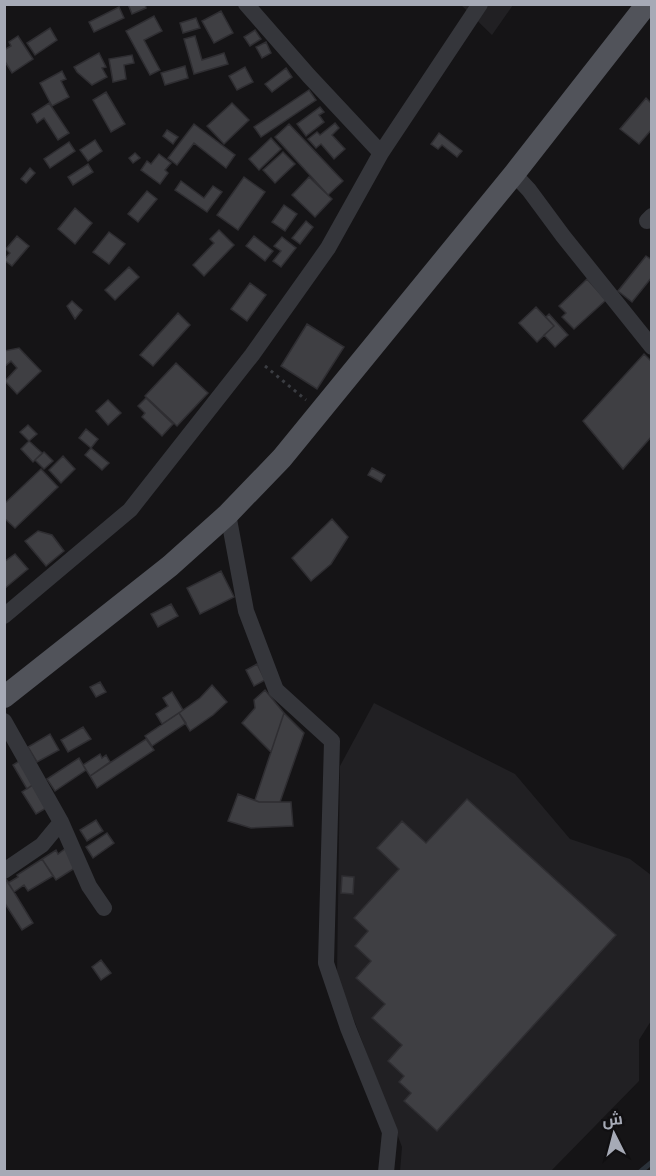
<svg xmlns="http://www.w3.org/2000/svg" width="656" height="1176" font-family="'Archivo Narrow',Cairo,sans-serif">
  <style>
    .built { fill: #212023 }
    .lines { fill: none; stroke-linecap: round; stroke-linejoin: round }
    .stream { stroke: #2b323a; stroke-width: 5 }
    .building { fill: #3f3f43; stroke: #2f2e32; stroke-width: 1.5 }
    .path { stroke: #3b3d42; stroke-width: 3; stroke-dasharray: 3 4.5; stroke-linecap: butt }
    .minor { stroke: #35363b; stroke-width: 16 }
    .major { stroke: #51535a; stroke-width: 22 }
  </style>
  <rect width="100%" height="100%" fill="#151416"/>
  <path class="built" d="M461,5h52l-21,30z
    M374,703l141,71 55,65 60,20 21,16v146l-12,19v41l-88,90h-151l2,-24 -65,-172 3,-209z"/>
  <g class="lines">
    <path class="stream" d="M640,1172l12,-10"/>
  </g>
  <path class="building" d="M128,4h17l1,4 -14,6z
    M119,7l5,11 -30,14 -5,-10z
    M221,11l12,22 -19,10 -12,-22z
    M154,16l8,15 -18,9 16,30 -10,5 -24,-44z
    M196,18l4,10 -17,5 -3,-10z
    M50,28l7,12 -22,15 -8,-12z
    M255,30l6,9 -11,7 -6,-9z
    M18,36l15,23 -21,14 -8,-13v-10l7,-4 -2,-4z
    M195,36l7,24 22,-7 4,11 -34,10 -10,-35z
    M266,42l5,11 -9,5 -6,-11z
    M99,53l7,14 -4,1 5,9 -15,8 -15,-13 -3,-5z
    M132,55l2,8 -10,2 2,14 -13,3 -4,-23z
    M185,66l3,12 -23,7 -4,-12z
    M245,67l8,15 -16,8 -8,-14z
    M286,68l6,9 -20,15 -7,-8z
    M62,71l4,8 -5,2 8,16 -17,9 -12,-23z
    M309,90l7,10 -55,37 -7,-10z
    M106,92l19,32 -14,8 -18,-32z
    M646,98l6,6v25l-13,15 -19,-15z
    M49,103l20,30 -11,7 -14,-22 -7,5 -5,-9z
    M232,103l17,17 -25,24 -17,-18z
    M320,107l4,5 -5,3 5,7 -18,14 -9,-12z
    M335,123l4,5 -7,7 13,14 -11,10 -13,-15 -5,4 -8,-9 9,-7 3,3z
    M194,124l41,31 -9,13 -32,-25 -17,22 -9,-7z
    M289,124l54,57 -15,14 -53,-58z
    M167,130l11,7 -5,7 -10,-8z
    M439,133l23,18 -5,6 -15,-12 -4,4 -7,-5z
    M271,138l10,11 -22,21 -10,-11z
    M95,140l7,11 -14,10 -8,-11z
    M69,142l6,9 -25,17 -6,-9z
    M283,152l12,12 -20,19 -12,-13z
    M135,153l5,5 -7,5 -4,-5z
    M159,154l12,9 -6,7 3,3 -8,11 -19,-14 6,-9 4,3z
    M88,164l5,8 -20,13 -5,-8z
    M30,168l5,5 -9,10 -5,-4z
    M244,177l21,15 -27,38 -21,-15z
    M309,177l23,22 -17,18 -23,-22z
    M181,181l23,17 9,-12 9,6 -15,20 -32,-22z
    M147,191l10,8 -19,23 -10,-8z
    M284,205l13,9 -12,17 -13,-9z
    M75,208l17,15 -17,21 -17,-15z
    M306,221l7,6 -13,17 -8,-6z
    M219,230l15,15 -30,31 -11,-11 21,-22 -4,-4z
    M109,232l16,12 -16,20 -16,-12z
    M17,236l12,10 -17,20 -8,-6 6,-7 -4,-4z
    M254,236l19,15 -8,10 -19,-15z
    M282,237l14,11 -15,19 -8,-6 8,-10 -7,-5z
    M646,256l6,4v17l-20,25 -14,-11z
    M129,267l10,10 -24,23 -10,-10z
    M587,279l19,21 -32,29 -12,-12 4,-4 -7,-7z
    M250,283l16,12 -19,26 -16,-12z
    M72,301l10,9 -7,9 -8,-13z
    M536,307l18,19 -17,16 -18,-19z
    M178,313l12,12 -37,41 -13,-11z
    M549,314l19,21 -13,12 -11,-12 10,-9 -8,-9z
    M307,324l37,23 -27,42 -36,-23z
    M19,348l22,23 -24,23 -12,-13 12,-13 -6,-7 -7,6v-16z
    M644,354l8,8v74l-29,33 -40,-48z
    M176,363l32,30 -31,33 -32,-30z
    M146,398l27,26 -11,12 -20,-19 3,-4 -7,-7z
    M108,400l13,13 -13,12 -12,-14z
    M28,425l9,9 -8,7 -9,-9z
    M86,429l12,10 -7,9 -12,-10z
    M29,441l13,12 -9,9 -12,-13z
    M91,448l18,15 -7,7 -17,-15z
    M44,452l9,9 -9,8 -9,-9z
    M63,456l12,13 -14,14 -12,-13z
    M372,468l13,7 -4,7 -13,-7z
    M41,469l17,18 -43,41 -11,-10v-14z
    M332,519l16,18 -17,27 -20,17 -19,-23z
    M38,531l14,4 12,16 -18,15 -21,-25z
    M15,554l13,15 -24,20v-27z
    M221,571l13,26 -34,17 -13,-26z
    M171,604l7,12 -20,11 -7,-13z
    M257,664l8,16 -11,6 -8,-16z
    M100,682l6,10 -10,5 -6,-10z
    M212,685l15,17 -14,13 -23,16 -11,-18 21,-15z
    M265,690l19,23 -13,39 -29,-29 13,-15 -1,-8z
    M172,692l11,18 -21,14 -6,-10 12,-8 -5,-8z
    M179,713l7,10 -34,23 -7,-10z
    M284,713l20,20 -24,69h-21l-4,-2z
    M83,727l8,12 -23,13 -7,-12z
    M50,734l9,16 -22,12 -9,-15z
    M146,739l8,11 -57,38 -7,-12z
    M100,754l2,4 4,-3 4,7 -20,14 -7,-11z
    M79,758l7,12 -31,21 -8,-12z
    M21,760l13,24 -7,5 -14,-24z
    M34,784l14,23 -12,7 -14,-22z
    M238,794l21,8h32l2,24 -42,2 -23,-7z
    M467,799l149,136 -179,196 -33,-30 7,-8 -12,-11 5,-6 -16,-15 14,-16 -30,-27 13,-14 -29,-26 15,-17 -16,-15 13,-15 -14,-13 45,-49 -22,-21 25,-27 24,22z
    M96,820l7,11 -16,10 -7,-11z
    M107,833l7,10 -21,15 -7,-11z
    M66,848l12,18 -22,14 -14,-21 14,-9 2,4z
    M42,859l11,17 -25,15 -4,-6 -10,7 -6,-9 10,-6 -1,-2z
    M342,876l12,1 -1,17 -12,-1z
    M6,879l27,44 -11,7 -18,-28z
    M101,960l10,13 -10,7 -9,-13z"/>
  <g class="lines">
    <path class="path" d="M265,366l41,34"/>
    <path class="minor" d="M246,4l63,72 72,77
      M514,174l15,16 34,46 89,111
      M647,221l5,-5
      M228,514l18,97 30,79 56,51 -6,222 22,65 42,104 -4,40
      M4,616l126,-106 122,-155 76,-107 53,-95 99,-149
      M4,721l57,101 28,64 15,22
      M4,871l38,-26 19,-23"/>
    <path class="major" d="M4,697l166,-131 58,-52 54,-56 232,-284 133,-170"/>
  </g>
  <rect width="656" height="1176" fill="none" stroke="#a6aab6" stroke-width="12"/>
  <g transform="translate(614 1134) rotate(354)" stroke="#100f11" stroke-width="4.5" paint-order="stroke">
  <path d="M0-4.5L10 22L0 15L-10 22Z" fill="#a6aab6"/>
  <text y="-9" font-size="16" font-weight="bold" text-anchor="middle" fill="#a6aab6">ش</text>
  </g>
</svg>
